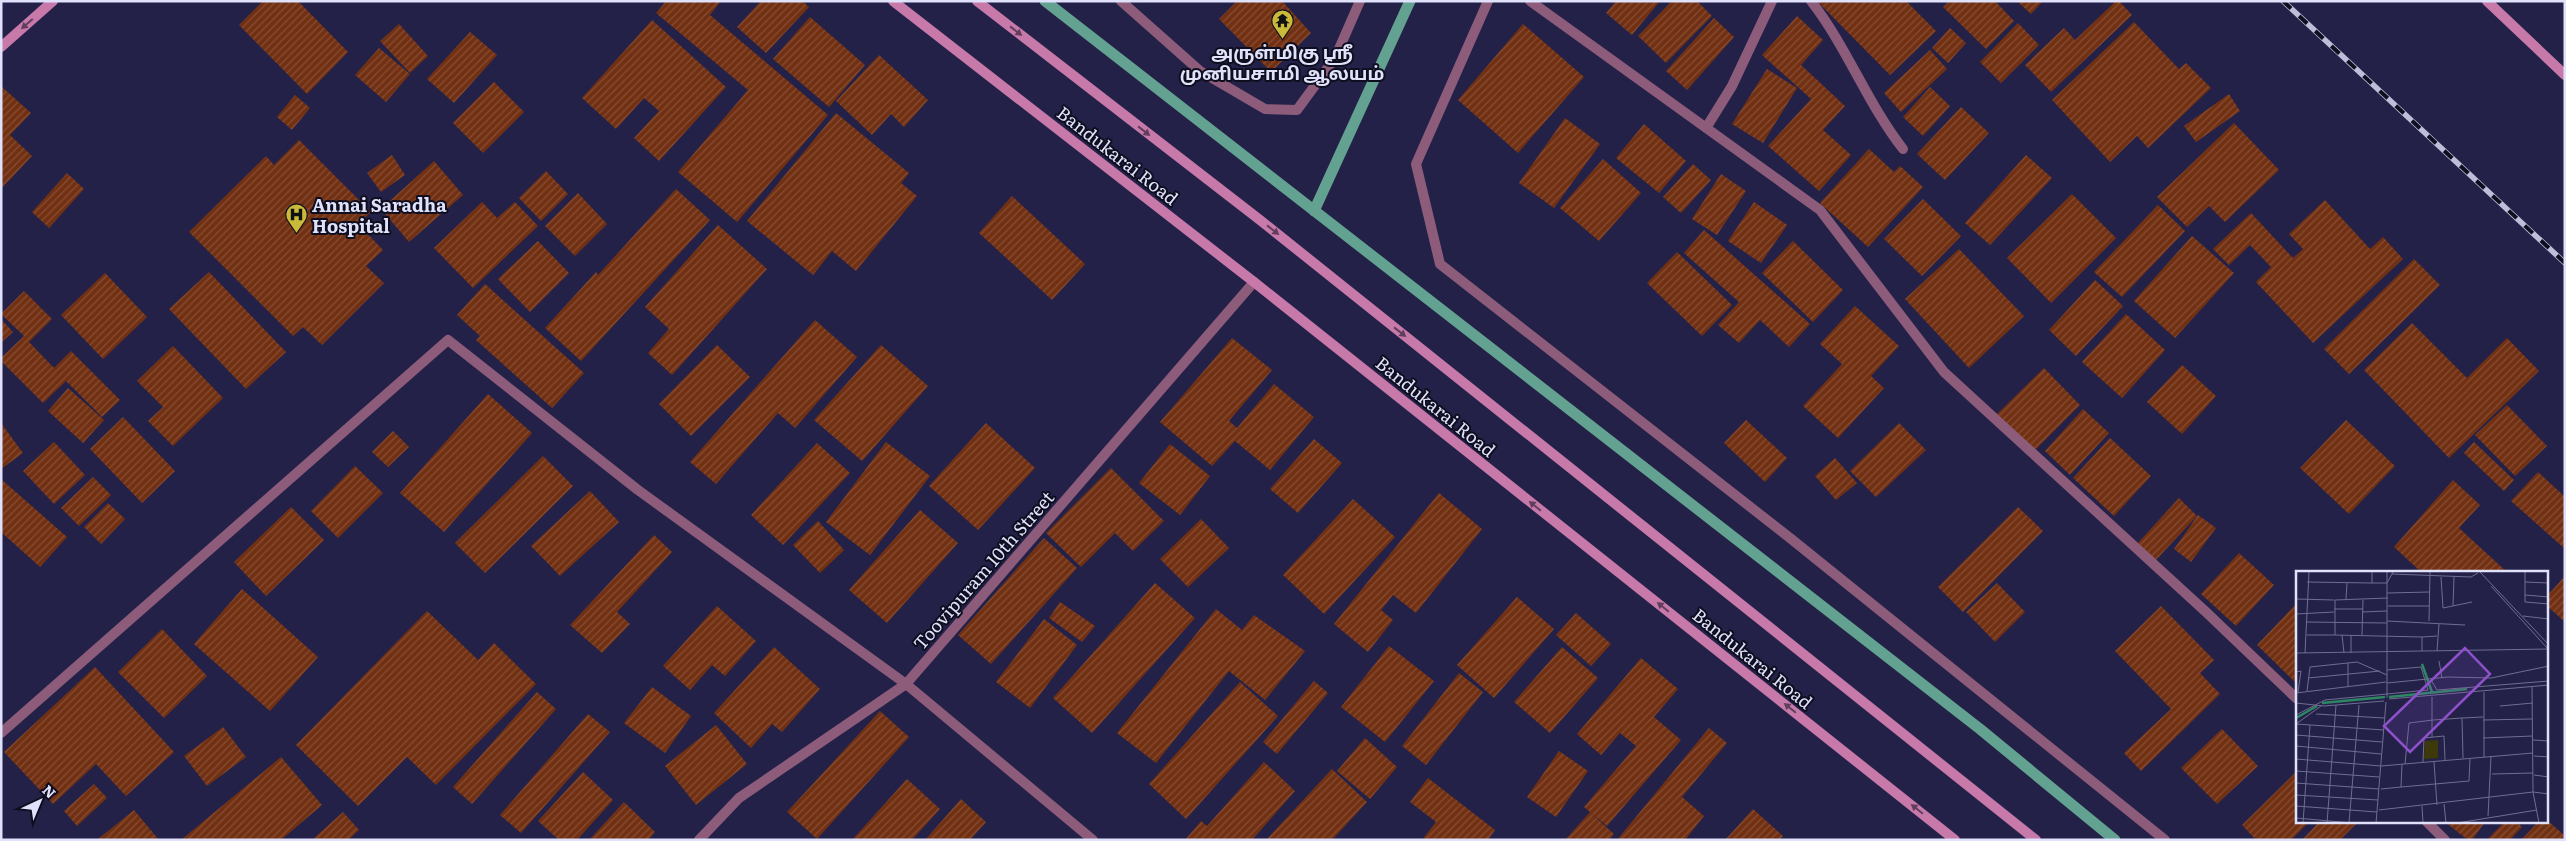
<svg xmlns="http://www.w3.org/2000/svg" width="2566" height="841" font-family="Literata,'Noto Sans Tamil',serif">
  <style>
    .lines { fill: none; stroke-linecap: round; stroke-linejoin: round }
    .stream { stroke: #63a291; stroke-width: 11 }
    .building { fill: url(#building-hatch) }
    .street { stroke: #8d5c7a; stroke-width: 10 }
    .secondary { stroke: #c779aa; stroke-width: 10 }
    .rail-casing { stroke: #bdbeda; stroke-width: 5.5 }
    .rail { stroke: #0e0e1f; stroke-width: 4; stroke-dasharray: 11; stroke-linecap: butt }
    .oneway { fill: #613e5e }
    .labels { text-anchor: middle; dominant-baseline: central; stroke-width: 4; stroke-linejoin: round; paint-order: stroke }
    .poi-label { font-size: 18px; font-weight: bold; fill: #e0e2fc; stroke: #0e0e1f }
    .street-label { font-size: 18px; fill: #e0e2fc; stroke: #0e0e1f }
    .inset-river { fill: none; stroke: #2e8763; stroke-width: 2.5 }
    .inset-road { fill: none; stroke: #6f6e90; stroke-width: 1 }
    .view { fill: #8f50cb; fill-opacity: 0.15; stroke: #8f50cb; stroke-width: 2.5 }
    .inset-edge { fill: none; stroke: #e0e2fc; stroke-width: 2.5 }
  </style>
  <defs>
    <pattern id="building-hatch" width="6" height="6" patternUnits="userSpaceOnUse" patternTransform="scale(1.25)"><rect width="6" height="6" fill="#723012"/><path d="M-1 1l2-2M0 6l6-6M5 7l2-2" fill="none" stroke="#864e35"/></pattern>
  </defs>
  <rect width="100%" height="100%" fill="#232148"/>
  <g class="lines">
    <path class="stream" d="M1045,1l935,728 135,111
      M1314,211l96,-210"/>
  </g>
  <path class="building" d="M263,1h35l50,51 -41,42 -68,-69z
    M666,1h55l-11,14 118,100 -91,107 -59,-50 70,-82 -92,-77z
    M761,1h41l7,6 -43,46 -29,-26z
    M1237,1h45l29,32 -40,39 -52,-53z
    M1616,1h44l-28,34 -26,-22z
    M1672,1h25l15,15 -46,47 -28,-27z
    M1817,1h89l30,30 -46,44z
    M1949,1h46l19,20 -28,28 -43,-42z
    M2017,1h26l-12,13z
    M2116,1h3l13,14 -81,77 -26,-27 39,-37 11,12z
    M1797,16l26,24 -22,25 44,41 -22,24 28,25 -32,36 -51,-45 43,-47 -49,-44z
    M810,17l55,48 -36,42 -56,-48z
    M1714,18l20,19 -47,53 -21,-19z
    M652,20l74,67 -67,74 -25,-23 25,-27 -15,-13 -28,31 -34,-31z
    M2134,22l45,47 7,-6 25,25 -63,60 -11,-12 -27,26 -58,-62z
    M2018,23l21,22 -38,38 -21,-21z
    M399,24l29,32 -18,17 -30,-32z
    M1523,24l61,53 -66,76 -60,-53z
    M1950,28l16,15 -18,20 -16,-15z
    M470,32l27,23 -43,48 -27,-24z
    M379,48l31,26 -24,28 -31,-27z
    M1930,50l17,19 -46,43 -17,-19z
    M879,55l49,45 -24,27 -13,-13 -19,21 -36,-34z
    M1767,69l30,19 -34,55 -31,-19z
    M494,82l30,30 -41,41 -30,-30z
    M1,86l30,27 -21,22 22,21 -31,33z
    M1930,87l20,19 -27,30 -20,-19z
    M2229,94l11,17 -44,31 -12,-16z
    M295,95l15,13 -18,22 -15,-13z
    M1961,107l28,26 -44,47 -28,-26z
    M836,113l73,60 -8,10 16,13 -61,75 -24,-20 -19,24 -66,-54z
    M1565,118l35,26 -46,64 -35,-25z
    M2234,123l45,47 -54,52 -16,-16 -22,21 -30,-30z
    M1644,124l42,37 -27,32 -43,-35z
    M299,140l72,72 -13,12 25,26 -17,16 18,17 -62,62 -19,-18 -10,9 -104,-104 77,-76 8,9z
    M1869,149l25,23 6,-6 23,21 -55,60 -48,-44z
    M392,155l13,20 -24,17 -14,-19z
    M2026,155l26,23 -62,67 -25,-22z
    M1603,159l38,34 -42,48 -39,-33z
    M434,161l29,34 -54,47 -28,-33z
    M1693,164l18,16 -30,33 -18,-16z
    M546,171l22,23 -27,27 -22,-23z
    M67,173l17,16 -35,39 -17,-16z
    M1721,174l25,17 -29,44 -25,-16z
    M676,189l34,31 -129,141 -36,-33 51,-56 2,3z
    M578,193l29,31 -32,32 -30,-30z
    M2072,194l44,44 -65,65 -44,-45z
    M1012,196l73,68 -33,36 -73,-67z
    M1923,199l38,37 -39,40 -38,-37z
    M2325,200l45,49 13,-12 20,22 -90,84 -57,-61 15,-15 -21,-22 -21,20 -16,-16 38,-36 42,45 10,-9 -14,-15z
    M482,202l15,16 18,-16 23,24 -65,62 -39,-40z
    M1754,202l33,23 -26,38 -33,-22z
    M2158,205l27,26 -63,66 -28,-25z
    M718,225l49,44 -95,106 -24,-22 21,-24 -24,-22z
    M1704,230l106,94 -21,23 -29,-27 -21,23 -21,-18 21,-23 -55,-49z
    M2192,236l42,37 -59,65 -41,-37z
    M538,241l31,32 -39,39 -32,-33z
    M1793,241l50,49 -30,32 -51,-49z
    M1959,249l65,67 -55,52 -64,-69z
    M1677,252l55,53 -30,31 -55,-53z
    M2414,259l26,26 -91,89 -25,-25z
    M209,272l77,80 -40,37 -77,-80z
    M105,273l42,44 -44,42 -42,-44z
    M2095,280l28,26 -47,50 -27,-26z
    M485,284l99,89 -32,35 -76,-68 4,-4 -23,-21z
    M24,291l28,28 -23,23 25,26 17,-17 49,49 -18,17 -36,-36 -23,22 -42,-42v-3l23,-22 -23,-22z
    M1855,306l44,40 -28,30 13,12 -46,50 -35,-32 39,-42 -22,-20z
    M2126,314l39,36 -43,48 -40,-36z
    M1,319l12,13 -12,11z
    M815,320l42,37 -62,71 -17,-15 -62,71 -26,-22z
    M2412,323l55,55 40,-40 32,33 -90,87 -85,-88z
    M1232,338l40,32 -43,51 8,7 37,-44 40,33 -44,53 -35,-29 -23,25 -52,-44z
    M717,345l33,32 -59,59 -32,-32z
    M881,345l47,41 -66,75 -48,-41z
    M173,346l50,52 -50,48 -25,-25 15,-14 -26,-26z
    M2182,365l34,31 -34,38 -35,-32z
    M2044,368l36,37 -47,47 -37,-37z
    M68,388l36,32 -21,23 -35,-32z
    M488,394l44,39 -88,99 -44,-39z
    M2507,405l40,41 -32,30 -40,-41z
    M2083,409l26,24 -39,42 -25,-24z
    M123,417l52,54 -33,32 -52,-54z
    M1746,420l41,38 -22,24 -41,-39z
    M2346,420l49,46 -46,48 -49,-46z
    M1,423l22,30 -22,16z
    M986,423l49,45 -57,62 -49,-44z
    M1899,423l27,27 -50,47 -26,-26z
    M393,431l16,16 -21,20 -16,-15z
    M2110,438l41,38 -37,40 -41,-38z
    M1314,439l28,24 -44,50 -28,-24z
    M54,442l31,33 -31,29 -31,-33z
    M886,442l44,34 -60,79 -44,-33z
    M2474,442l40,38 -10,11 -40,-38z
    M817,443l33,30 -67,72 -32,-30z
    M1170,444l40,32 -30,39 -41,-32z
    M543,456l30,30 -88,87 -30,-30z
    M1835,458l22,25 -21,17 -21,-24z
    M355,466l28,27 -45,45 -27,-27z
    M1111,468l53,53 -31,30 -18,-18 -34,34 -35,-34z
    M2538,472l27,25v52l-54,-48z
    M93,477l18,18 -32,31 -18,-18z
    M1,479l66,58 -27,30 -39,-35z
    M2453,480l27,25 -21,23 48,44h-86l-27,-25z
    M590,491l29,31 -59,54 -29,-30z
    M1439,493l43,36 -66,84 -23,-18 -12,15 12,10 -25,32 -34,-28z
    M2179,498l18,18 -43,46 -18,-17z
    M1353,499l42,38 -71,77 -41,-39z
    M108,503l17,16 -24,25 -17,-17z
    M291,507l33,33 -58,56 -32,-34z
    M2018,507l25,24 -80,81 -25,-25z
    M920,510l38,33 -71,80 -38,-33z
    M2198,515l18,13 -25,34 -17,-13z
    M1201,519l28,29 -41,39 -28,-28z
    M818,521l26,29 -24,23 -27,-28z
    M654,535l18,17 -55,60 13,12 -28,29 -32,-28z
    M1044,538l33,30 -86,96 -33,-29z
    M2239,553l35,32 -38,41 -35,-32z
    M2565,576v46l-18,-16v-10z
    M1155,583l40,35 -103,115 -39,-35z
    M1997,583l28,29 -30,30 -29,-30z
    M242,589l76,68 -48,54 -76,-67z
    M1517,597l37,32 -60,69 -37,-33z
    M1060,602l35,24 -13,16 -33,-24z
    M2297,603v81l-40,-39z
    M717,606l39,35 -31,35 -13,-11 -22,25 -27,-24z
    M2161,606l53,54 -14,13 20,21 -79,77 -17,-18 47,-44 -56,-58z
    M1216,609l26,21 12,-15 51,36 -40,49 -36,-29 -73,92 -39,-30z
    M427,611l51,49 16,-17 42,41 -100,101 -29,-28 -49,49 -62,-61z
    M1576,613l35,31 -20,22 -35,-31z
    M1044,619l33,26 -47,63 -34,-26z
    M162,629l45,47 -43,42 -46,-46z
    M1389,646l45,35 -49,61 -44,-35z
    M774,647l46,42 -38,43 -10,-8 -21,24 -37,-35z
    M1562,647l36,31 -48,55 -36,-31z
    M1641,658l37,31 -24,28 27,23 -74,86 -23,-19 52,-61 -16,-13 -19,22 -24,-21z
    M95,667l79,85 -48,44 -30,-32 -43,40 -49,-52z
    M1459,673l24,19 -57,73 -24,-19z
    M1314,681l14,12 -51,61 -14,-12z
    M1240,682l38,34 -92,103 -37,-35z
    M652,687l39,29 -26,37 -41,-30z
    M537,692l19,17 -84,95 -19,-17z
    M880,711l29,26 -92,102 -30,-27z
    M588,714l22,18 -89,101 -21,-18z
    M716,725l31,39 -51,41 -31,-39z
    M223,727l23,30 -39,29 -23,-30z
    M1709,728l18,15 -45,54 22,19 -19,24h-68z
    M2222,729l36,37 -41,38 -36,-36z
    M1365,738l32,29 -27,32 -33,-28z
    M1559,751l29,20 -32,46 -29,-20z
    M281,757l41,48 -41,35h-100z
    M1264,762l31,29 -43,49h-67l16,-19 6,5z
    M1332,769l35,33 -35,38h-66z
    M2297,771v51h12l-18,18h-35l-14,-15z
    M583,772l30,28 -36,40h-18l-21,-19z
    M1428,778l67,52 -7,10h-66l14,-18 -26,-20z
    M907,779l33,30 -28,31h-60z
    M94,784l13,14 -30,28 -13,-15z
    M961,799l25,23 -16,18h-45z
    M624,802l31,30 -7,8h-59z
    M1753,809l30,27 -3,4h-55z
    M134,810l25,30h-62z
    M343,812l16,18 -11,10h-36z
    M1590,812l24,22 -5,6h-44z
    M2547,820l18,16v4h-44l17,-18h9z
    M2319,822h39l-18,18h-38z
    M2445,822h40l-13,18h-4z
    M2504,822h13l5,5 -12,13h-23z"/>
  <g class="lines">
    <path class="street" d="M1121,1l79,70 65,38 32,1 38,-52 25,-57
      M1488,1l-72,163 24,100 350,274 375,302
      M1530,1l290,209 124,162 262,240 91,87
      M1811,1c36,46 56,102 92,148
      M1706,128l26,-42 40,-85
      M1,733l447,-393 190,150 268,194 187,156
      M2427,822l18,18
      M699,840l40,-42 167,-114 348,-402"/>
    <path class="secondary" d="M893,1l361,281 701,558
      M977,1l283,219 776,620
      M2487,1l78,74
      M1,47l52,-46"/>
    <defs>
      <path id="rail" d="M2283,1l282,262"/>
    </defs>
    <use href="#rail" class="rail-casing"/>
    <use href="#rail" class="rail"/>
  </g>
  <defs><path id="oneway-solid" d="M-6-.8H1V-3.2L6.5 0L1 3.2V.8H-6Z" transform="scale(1.25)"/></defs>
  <g class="oneway">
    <use href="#oneway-solid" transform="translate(27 24) rotate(139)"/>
    <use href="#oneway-solid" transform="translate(1016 31) rotate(38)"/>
    <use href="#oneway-solid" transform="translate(1144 131) rotate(38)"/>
    <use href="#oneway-solid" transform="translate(1273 230) rotate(38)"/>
    <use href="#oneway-solid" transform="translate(1400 332) rotate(38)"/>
    <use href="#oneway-solid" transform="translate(1535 506) rotate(-141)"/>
    <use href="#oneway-solid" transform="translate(1663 607) rotate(-141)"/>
    <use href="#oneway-solid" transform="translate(1790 708) rotate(-141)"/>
    <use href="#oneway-solid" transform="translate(1917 809) rotate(-141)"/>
  </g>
  <defs>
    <symbol id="temple-pin" viewBox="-11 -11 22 30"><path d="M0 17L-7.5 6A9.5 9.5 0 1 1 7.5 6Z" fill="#c9ba3a" stroke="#0e0e1f"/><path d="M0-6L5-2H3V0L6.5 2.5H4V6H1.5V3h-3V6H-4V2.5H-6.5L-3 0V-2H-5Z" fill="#111"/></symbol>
    <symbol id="hospital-pin" viewBox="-11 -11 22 30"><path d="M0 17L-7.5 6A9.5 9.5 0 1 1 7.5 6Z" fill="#c9ba3a" stroke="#0e0e1f"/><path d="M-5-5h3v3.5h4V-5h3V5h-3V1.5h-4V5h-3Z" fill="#111"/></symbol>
  </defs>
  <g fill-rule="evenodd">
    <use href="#temple-pin" x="1270" y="8" width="25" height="34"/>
    <use href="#hospital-pin" x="284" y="202" width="25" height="34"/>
  </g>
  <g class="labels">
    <g class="poi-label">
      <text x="1282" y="51">அருள்மிகு ஶ்ரீ<tspan x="1282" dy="21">முனியசாமி ஆலயம்</tspan></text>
      <text x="312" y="204" text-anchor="start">Annai Saradha<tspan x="312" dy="21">Hospital</tspan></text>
    </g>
    <g class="street-label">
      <text transform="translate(1118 155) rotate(38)">Bandukarai Road</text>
      <text transform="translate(1436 406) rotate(39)">Bandukarai Road</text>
      <text transform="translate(983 570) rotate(-49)">Toovipuram 10th Street</text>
      <text transform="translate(1753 658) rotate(39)">Bandukarai Road</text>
    </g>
  </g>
  <g transform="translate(2296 571)">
    <rect width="252" height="252" fill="#232148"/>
    <path d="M142,169v18l-14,1 1,-18z" fill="#3e390a"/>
    <path class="inset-river" d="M126,93l10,28M93,126l78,-8M26,132l63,-6M0,147l21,-12"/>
    <path class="inset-road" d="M76,1v11h15v-11M184,1l69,73M229,1v23M96,3l79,3 7,-4M145,6l2,31 29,-6M11,11l65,1M229,11l24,1M195,15l57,63M91,22l43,-1M253,26l-24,-2v7l24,2M92,27l-53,2v35l87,2M0,28l38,1M50,28l1,-16M92,35h41M157,35l1,-29M38,38h29M66,41l25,-1M0,43l38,-2M227,45l26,3M91,50l78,4M133,50l1,-49M10,51l81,1M11,64h28M46,64l2,18M66,64l1,-35M126,80v-14l15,-1M141,80l2,-27M0,82l253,-4M9,82l4,-81M55,82v-18M143,90l3,17M52,92v23M0,101l5,-1 -3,21M12,107l72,-7M135,109l6,10 112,-9M91,112l61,-6 43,1 58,-12M236,115l1,106 6,31M11,120l3,-24 47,-5 30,13M0,122l90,-11M91,127v-115l6,-11M93,128l160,-14M0,132l28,3 60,-5M204,135l33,-3M20,143l68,4M0,144l29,-15 103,-10 -7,-23 -34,3M166,147l21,-1M187,149l49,-1M0,153l88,6M0,153l25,-18M0,164l86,7M136,166v-40M187,167l50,-2M237,169l16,1M0,175l85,8M238,185l15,1M188,186v-65M0,188l85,7 152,-13M127,191l1,-24 20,-2 1,24M138,191l3,43M106,193l-1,23 68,-6 1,-22M109,193l4,-41 24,-3 29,-2 1,40M0,200l83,6M196,203l41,-1M238,204l15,2M0,212l83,6M85,218l20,-2M0,224l82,5M148,233l2,19M0,235l81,6M126,235l1,17M83,239l154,-18 16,2M192,245l3,-60M0,247l56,5M7,252l7,-98M31,252l9,-118M53,252l10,-118M80,252l10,-121M161,252l80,-13"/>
    <path class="view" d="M169,77l25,26 -80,78 -26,-26z"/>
    <rect width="252" height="252" class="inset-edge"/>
  </g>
  <rect width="2566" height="841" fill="none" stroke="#e0e2fc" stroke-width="5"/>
  <g transform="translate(40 801) rotate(44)" stroke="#0e0e1f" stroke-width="4" paint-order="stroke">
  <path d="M0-4L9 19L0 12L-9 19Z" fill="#e0e2fc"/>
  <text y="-8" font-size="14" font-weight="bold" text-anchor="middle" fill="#e0e2fc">N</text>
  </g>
</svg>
